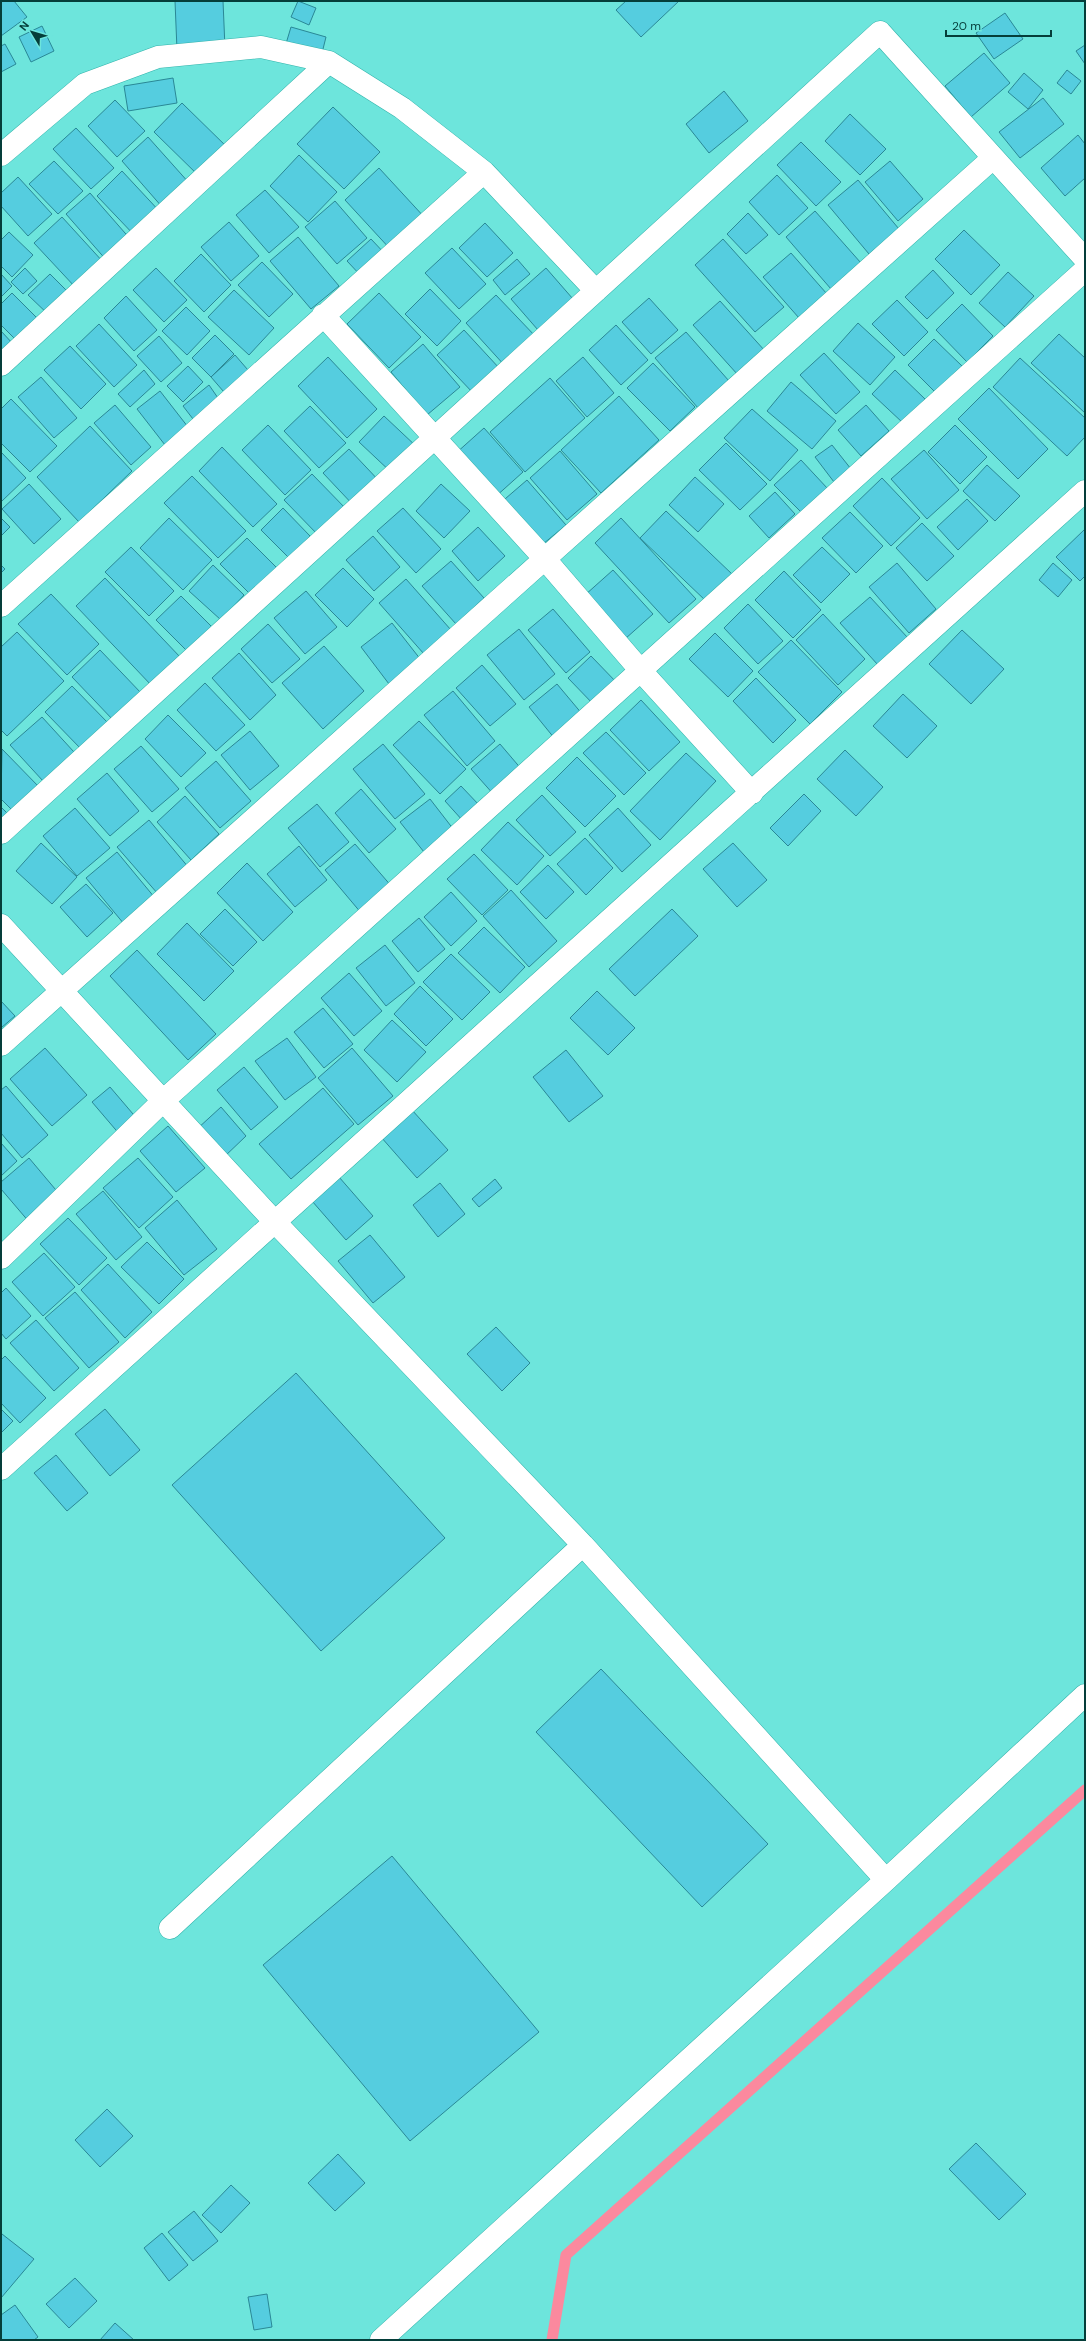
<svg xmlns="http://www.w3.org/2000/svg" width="1086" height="2341" font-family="'DM Sans',sans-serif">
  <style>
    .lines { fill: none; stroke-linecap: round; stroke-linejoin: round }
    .stream { stroke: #fb899e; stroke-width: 11 }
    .building { fill: #55cddf; stroke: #2a8896 }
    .minor-casing { stroke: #31b3ab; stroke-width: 23 }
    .minor { stroke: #fff; stroke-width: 22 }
  </style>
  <rect width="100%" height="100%" fill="#6de5dc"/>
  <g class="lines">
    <path class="stream" d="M552,2340l14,-85 519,-465"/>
  </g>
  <path class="building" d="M1,1h13l13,16 -26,19z
    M175,1h48l2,47 -48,2z
    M298,1l18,7 -7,17 -18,-8z
    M626,1h53l-38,36 -25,-27z
    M1005,13l18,26 -29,20 -18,-26z
    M42,26l12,25 -23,11 -12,-25z
    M291,27l35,10 -5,20 -36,-10z
    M5,44l11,20 -15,8v-26z
    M1085,45v19l-9,-13z
    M984,53l26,30 -39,34 -26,-31z
    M1067,70l14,11 -10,13 -14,-11z
    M1024,73l19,17 -15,19 -20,-17z
    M173,78l4,25 -49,8 -4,-25z
    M724,91l24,30 -39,32 -23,-29z
    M1043,98l21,26 -44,34 -21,-26z
    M115,100l30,31 -28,26 -29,-31z
    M182,103l48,47 -28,29 -48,-47z
    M333,107l47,45 -36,37 -47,-45z
    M850,114l36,35 -26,26 -35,-34z
    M76,128l38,40 -23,21 -38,-40z
    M1078,135l7,9v34l-20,18 -24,-28z
    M148,137l42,47 -27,24 -41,-47z
    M801,142l40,40 -25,24 -39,-41z
    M299,155l38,37 -29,30 -38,-36z
    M54,161l29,30 -25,23 -29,-30z
    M890,161l33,38 -25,22 -33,-39z
    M379,168l47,51 -34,32 -47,-51z
    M122,171l40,43 -25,24 -40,-42z
    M777,175l31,33 -29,27 -30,-33z
    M18,177l34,37 -24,22 -27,-30v-13z
    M858,180l41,49 -30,25 -41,-49z
    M265,190l34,37 -30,26 -33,-38z
    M90,193l42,48 -24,21 -42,-48z
    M335,201l32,37 -30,26 -32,-37z
    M815,211l46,52 -30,26 -45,-52z
    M748,213l20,22 -22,19 -19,-20z
    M62,217l42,46 -28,25 -42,-45z
    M229,222l30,34 -28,25 -30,-34z
    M485,223l28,30 -26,24 -28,-29z
    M964,230l36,35 -29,30 -36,-36z
    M9,232l24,23 -21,22 -11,-11v-26z
    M298,237l41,49 -28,23 -41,-48z
    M371,239l16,17 -24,22 -16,-17z
    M723,239l61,68 -29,25 -60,-67z
    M452,248l34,36 -27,25 -34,-36z
    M791,253l36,41 -28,24 -36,-41z
    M201,254l30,31 -27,27 -30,-31z
    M517,259l13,15 -25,21 -12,-15z
    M262,262l31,32 -24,23 -31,-32z
    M25,268l12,13 -14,13 -12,-12z
    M156,268l31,32 -23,22 -31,-32z
    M546,268l27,31 -35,31 -27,-31z
    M933,270l21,23 -27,26 -22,-22z
    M1008,272l26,24 -29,31 -26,-24z
    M1,274l11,12 -11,11z
    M50,274l22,22 -21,21 -23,-22z
    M430,289l31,32 -24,25 -32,-32z
    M234,290l40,38 -25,27 -41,-38z
    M12,293l26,26 -21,22 -16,-16v-21z
    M379,293l42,44 -32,31 -42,-44z
    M496,295l41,43 -31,29 -40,-44z
    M126,296l31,34 -23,21 -30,-33z
    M649,298l29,32 -27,24 -29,-32z
    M897,300l31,32 -24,24 -32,-32z
    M720,301l45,50 -27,24 -45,-50z
    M962,304l31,32 -26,26 -31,-32z
    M186,307l24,24 -23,24 -25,-24z
    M858,323l37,34 -25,28 -37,-34z
    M99,324l38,41 -23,22 -38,-41z
    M616,325l32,35 -27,25 -32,-35z
    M464,330l36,39 -26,25 -37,-39z
    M1,331l13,14 -13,12z
    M686,332l43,49 -31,27 -43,-50z
    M1059,334l26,24v55l-54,-50z
    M215,335l19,19 -23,23 -19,-19z
    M159,336l23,27 -21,19 -24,-26z
    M934,339l28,27 -27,26 -27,-27z
    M423,344l37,43 -33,28 -36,-43z
    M70,346l36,38 -25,25 -37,-39z
    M824,353l36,39 -24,22 -36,-39z
    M235,355l19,22 -24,22 -19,-22z
    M328,357l49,52 -30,29 -49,-52z
    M583,357l31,36 -27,24 -31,-36z
    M1020,358l65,60v19l-18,19 -74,-69z
    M653,363l42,44 -25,24 -43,-43z
    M188,366l15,16 -20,20 -16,-16z
    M144,370l11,14 -25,23 -12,-13z
    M895,370l30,29 -22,24 -31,-29z
    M41,377l36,41 -23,20 -36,-41z
    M550,378l35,40 -60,54 -35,-40z
    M791,382l45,39 -24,28 -45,-38z
    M209,385l9,13 -25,21 -10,-13z
    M989,388l59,61 -30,30 -60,-60z
    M160,391l28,36 -23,18 -28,-36z
    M619,396l40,44 -58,53 -40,-43z
    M11,399l46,47 -27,26 -29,-29v-34z
    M115,405l36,42 -20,18 -37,-42z
    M866,405l23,26 -28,25 -23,-26z
    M310,406l36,37 -27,25 -35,-37z
    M752,409l46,41 -28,31 -46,-43z
    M384,416l34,32 -25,26 -34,-32z
    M268,425l43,45 -26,25 -43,-45z
    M955,425l32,32 -27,27 -32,-32z
    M90,426l42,45 -53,51 -42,-45z
    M484,428l39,44 -29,26 -39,-44z
    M726,443l41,41 -27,26 -41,-40z
    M832,445l19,24 -17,13 -19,-25z
    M222,447l55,57 -24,23 -54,-56z
    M349,449l33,35 -26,24 -33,-35z
    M924,450l35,40 -32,29 -36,-40z
    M560,451l37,43 -30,26 -37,-42z
    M1,452l25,26 -24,23 -1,-1z
    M801,460l27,29 -25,25 -29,-29z
    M987,465l33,31 -25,25 -32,-30z
    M312,474l36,37 -28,26 -36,-37z
    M192,476l54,55 -28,27 -54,-55z
    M695,477l29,27 -26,28 -29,-27z
    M882,478l38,40 -29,28 -38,-40z
    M527,480l39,45 -29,24 -39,-44z
    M29,484l32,35 -27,25 -32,-35z
    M441,484l29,27 -26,27 -28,-27z
    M775,492l20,22 -26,24 -20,-22z
    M967,499l21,22 -30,29 -21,-23z
    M283,508l27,28 -21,22 -28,-28z
    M403,508l38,41 -25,24 -39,-42z
    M666,511l67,64 -26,27 -67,-64z
    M850,512l33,34 -27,27 -34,-35z
    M1,518l9,9 -9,9z
    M169,518l43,42 -29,30 -43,-42z
    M621,518l75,81 -27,24 -74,-80z
    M922,523l32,33 -27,25 -31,-33z
    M478,527l27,29 -27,25 -26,-30z
    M1085,529v47l-5,5 -24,-24z
    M373,536l27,31 -26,24 -28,-31z
    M247,538l31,31 -27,26 -31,-31z
    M131,547l43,44 -25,25 -44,-44z
    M822,547l28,27 -29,29 -28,-28z
    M451,561l33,37 -28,26 -34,-38z
    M897,563l39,46 -27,24 -40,-46z
    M1053,563l19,17 -14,17 -19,-17z
    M1,565l4,4 -4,4z
    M213,565l31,30 -23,25 -32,-29z
    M343,568l31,31 -27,28 -32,-32z
    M613,570l40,44 -28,25 -40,-44z
    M784,571l37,39 -28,28 -38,-38z
    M105,578l76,80 -29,28 -76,-80z
    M406,579l45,51 -27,24 -45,-51z
    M306,591l31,36 -32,27 -31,-36z
    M51,594l48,50 -32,31 -49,-51z
    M181,596l35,35 -25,24 -35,-35z
    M870,597l38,41 -30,27 -38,-42z
    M748,604l35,37 -25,23 -34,-36z
    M553,609l37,43 -24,21 -38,-43z
    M823,614l42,45 -27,26 -42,-45z
    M392,623l29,37 -32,24 -28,-37z
    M268,624l32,35 -28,24 -31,-34z
    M519,629l36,45 -31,26 -37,-45z
    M962,630l42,39 -33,35 -42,-40z
    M17,632l47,49 -57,55 -6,-6v-83z
    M715,633l38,38 -25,26 -39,-38z
    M791,640l51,52 -32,32 -52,-52z
    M324,646l40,45 -41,38 -41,-46z
    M100,650l42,44 -28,27 -42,-44z
    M239,653l37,42 -26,25 -38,-42z
    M591,656l28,29 -23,22 -28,-29z
    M482,665l34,39 -26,22 -34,-38z
    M756,678l40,42 -23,23 -40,-42z
    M205,683l40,42 -29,26 -39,-41z
    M557,684l26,31 -28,24 -26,-32z
    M72,686l37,38 -27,26 -37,-38z
    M453,691l42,50 -28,25 -43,-51z
    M903,694l34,32 -30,32 -34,-32z
    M641,700l39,42 -31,29 -39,-41z
    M168,715l38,38 -25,24 -36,-38z
    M42,717l32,35 -31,29 -33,-36z
    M419,721l47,48 -26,25 -47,-49z
    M250,731l29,35 -29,24 -29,-35z
    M606,732l40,41 -22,22 -41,-42z
    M383,744l42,50 -30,25 -42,-50z
    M500,744l23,27 -28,25 -24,-27z
    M141,746l38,43 -27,23 -38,-43z
    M2,749l38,39 -26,24 -13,-13z
    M845,750l38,37 -27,29 -39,-37z
    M686,753l30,28 -56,59 -30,-29z
    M577,757l39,39 -31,31 -39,-39z
    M216,761l35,40 -31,27 -35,-40z
    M107,773l32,38 -29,25 -33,-37z
    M461,786l19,20 -17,15 -18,-20z
    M361,789l35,40 -27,24 -34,-40z
    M804,794l17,17 -33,35 -18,-18z
    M542,795l34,37 -26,24 -34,-36z
    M185,796l34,38 -28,26 -34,-38z
    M430,799l24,31 -30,22 -24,-30z
    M317,804l32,38 -29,25 -32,-39z
    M1,807l9,9 -9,8z
    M75,808l35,40 -33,28 -34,-40z
    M618,808l33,37 -29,27 -33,-37z
    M149,820l40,48 -31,26 -41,-47z
    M508,822l36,34 -27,29 -36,-35z
    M585,838l28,30 -27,27 -29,-31z
    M41,843l36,34 -25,27 -36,-33z
    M733,843l34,37 -30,27 -34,-38z
    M355,844l38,44 -31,26 -37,-44z
    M299,846l28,34 -32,27 -28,-33z
    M117,852l38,46 -31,26 -38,-46z
    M474,854l34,36 -26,25 -35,-36z
    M247,863l46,49 -30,29 -46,-48z
    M548,865l26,27 -28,27 -26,-27z
    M86,884l27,29 -26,24 -27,-30z
    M511,890l46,51 -28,26 -46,-51z
    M451,892l26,29 -26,25 -27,-29z
    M225,909l32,33 -24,24 -33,-32z
    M672,909l26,27 -63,60 -26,-27z
    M419,918l26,31 -27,23 -26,-31z
    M187,923l47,48 -30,30 -47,-47z
    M484,927l41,40 -25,26 -42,-40z
    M385,945l30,38 -29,23 -30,-38z
    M137,950l79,84 -28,26 -78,-84z
    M451,954l39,38 -28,28 -39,-38z
    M349,973l33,38 -28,25 -33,-38z
    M420,986l33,33 -27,27 -32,-32z
    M597,991l38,37 -27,27 -38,-37z
    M1,1001l14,15 -14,12z
    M323,1008l30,36 -29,24 -30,-36z
    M392,1020l34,32 -29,30 -33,-32z
    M287,1038l29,39 -31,23 -30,-39z
    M45,1048l42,47 -35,31 -42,-47z
    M352,1048l41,48 -35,29 -40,-47z
    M566,1050l37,46 -34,26 -36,-45z
    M244,1067l34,40 -27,23 -34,-40z
    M6,1086l42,49 -26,23 -21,-25v-43z
    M110,1087l29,34 -18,15 -29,-34z
    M323,1088l31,36 -63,55 -32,-35z
    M221,1107l25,29 -23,22 -26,-29z
    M412,1110l36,40 -31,28 -36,-41z
    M168,1126l37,42 -29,24 -36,-41z
    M1,1143l16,18 -16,15z
    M29,1158l32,38 -31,27 -29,-34v-7z
    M138,1158l35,39 -34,31 -36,-40z
    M339,1177l34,39 -27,24 -34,-39z
    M495,1179l7,9 -23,19 -7,-8z
    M440,1183l25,31 -27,23 -25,-32z
    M103,1191l39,46 -26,23 -40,-46z
    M177,1200l40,49 -33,26 -39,-47z
    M68,1218l39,40 -28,27 -39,-41z
    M370,1235l35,42 -32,26 -35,-42z
    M147,1242l37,37 -25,25 -38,-37z
    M44,1253l31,34 -32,29 -31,-34z
    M108,1264l44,48 -27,26 -44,-48z
    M6,1288l25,28 -25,23 -5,-6v-40z
    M75,1292l44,50 -30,26 -44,-50z
    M36,1320l43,48 -25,23 -44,-48z
    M496,1327l34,36 -28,28 -35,-37z
    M5,1356l41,42 -26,25 -19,-20v-43z
    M296,1373l149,165 -124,113 -149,-166z
    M1,1409l12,12 -12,12z
    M105,1409l35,41 -30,26 -35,-42z
    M56,1455l32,38 -21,18 -33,-38z
    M601,1669l167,175 -66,63 -166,-175z
    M392,1856l147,176 -129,109 -147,-176z
    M107,2109l26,27 -33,31 -25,-27z
    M976,2143l50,51 -27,26 -50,-51z
    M338,2154l27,29 -30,28 -27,-28z
    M231,2185l19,18 -29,30 -19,-18z
    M194,2211l24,30 -25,20 -25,-29z
    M162,2233l26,32 -19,16 -25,-33z
    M2,2234l32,25 -33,39v-63z
    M75,2278l22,23 -28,27 -23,-24z
    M267,2294l5,33 -18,3 -6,-33z
    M15,2305l23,32 -4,3h-33v-25z
    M115,2323l19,17h-34z"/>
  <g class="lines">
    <defs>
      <path id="minor" d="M1,155l84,-71 73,-27 103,-10 68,15 73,46 82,64 112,119
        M323,315l221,243 97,113 111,122
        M1,365l328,-303
        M1,606l483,-434
        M1,833l879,-801 205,227
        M1,925l273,296 309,324 303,335
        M1,1045l992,-887
        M1,1258l163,-158 921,-830
        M1,1469l1084,-978
        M170,1928l413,-383
        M381,2340l505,-460 199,-185"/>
    </defs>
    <use href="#minor" class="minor-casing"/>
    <use href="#minor" class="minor"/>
  </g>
  <rect width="1086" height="2341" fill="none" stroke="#053e3a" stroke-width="4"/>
  <g transform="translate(32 32) rotate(308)" stroke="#6de5dc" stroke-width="3" paint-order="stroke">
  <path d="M0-3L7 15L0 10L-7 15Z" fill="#053e3a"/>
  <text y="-6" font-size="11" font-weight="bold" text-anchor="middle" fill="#053e3a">N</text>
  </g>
  <path d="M946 30v6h105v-6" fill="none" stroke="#053e3a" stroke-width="2"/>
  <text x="952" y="30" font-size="12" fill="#053e3a" stroke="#6de5dc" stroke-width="3" paint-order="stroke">20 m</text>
</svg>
